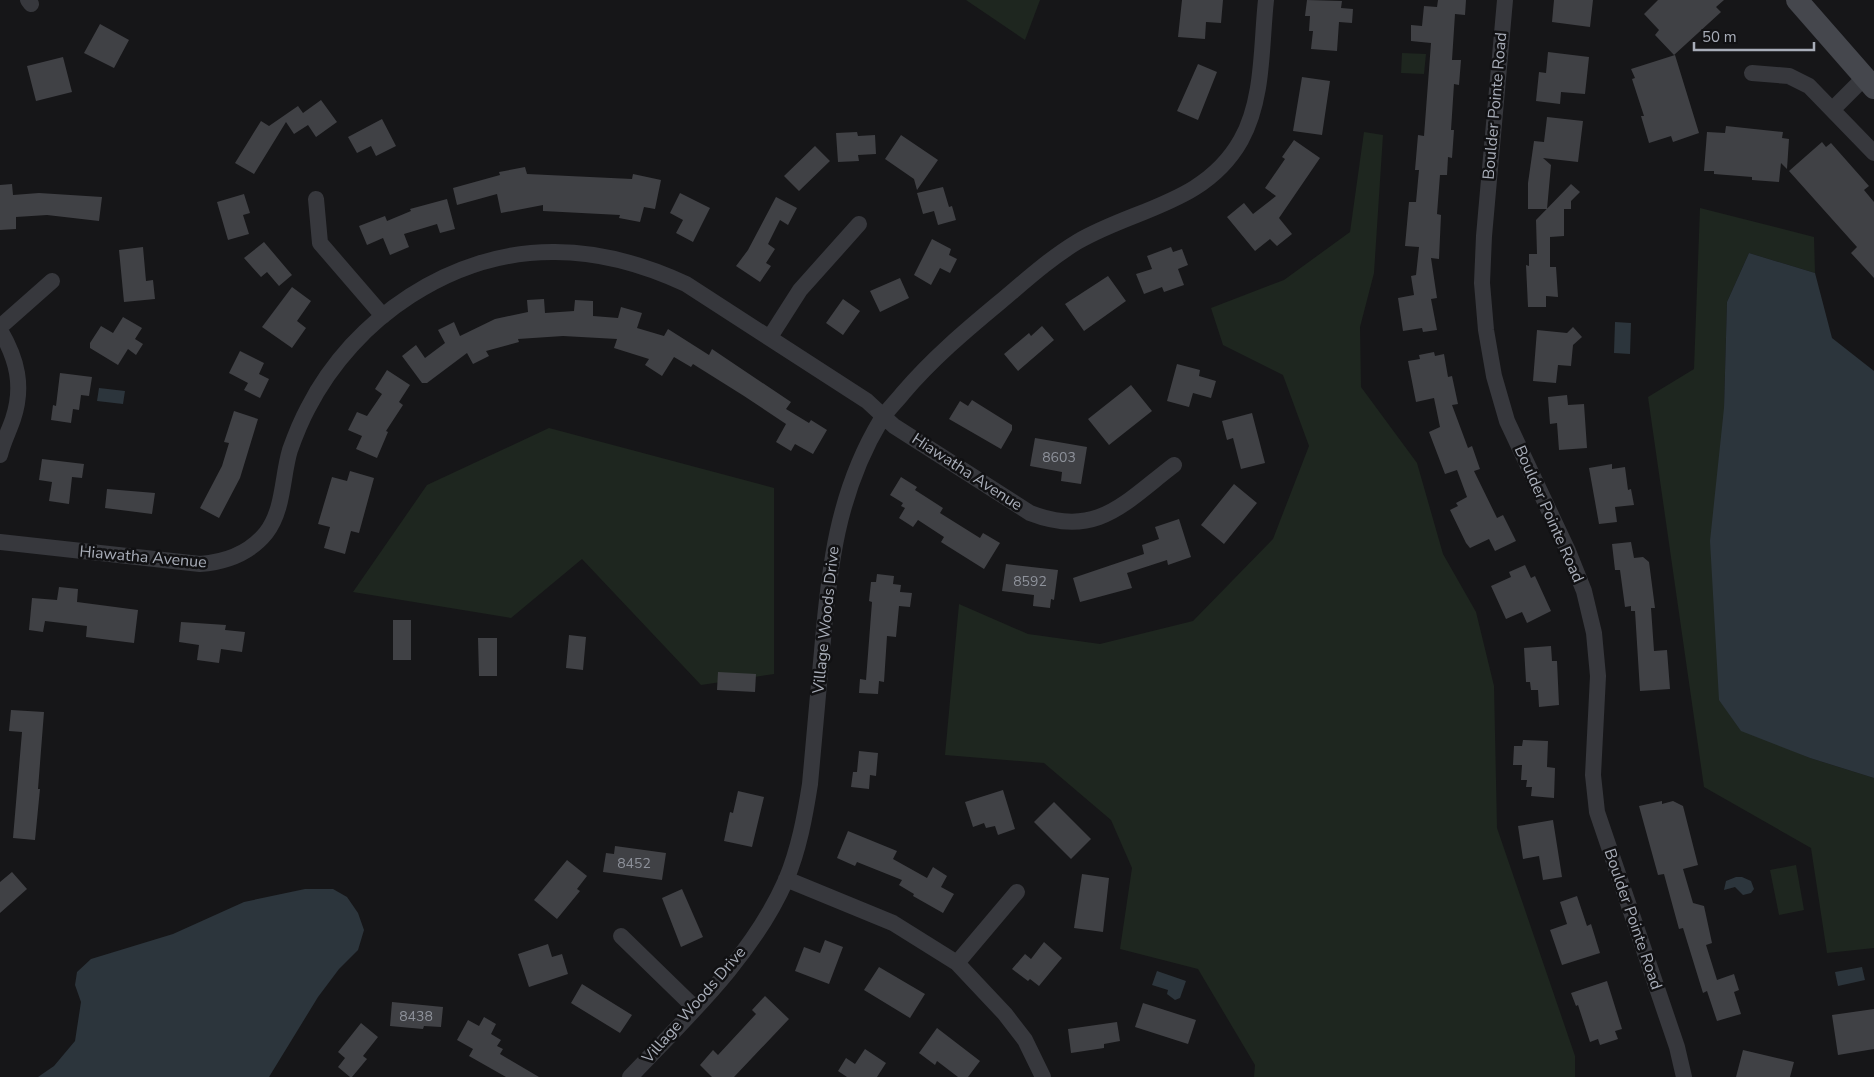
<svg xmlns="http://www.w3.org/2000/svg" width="1874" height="1077" font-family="'Nunito Sans',sans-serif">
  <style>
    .green { fill: #1e261f }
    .water { fill: #2c353c }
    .building { fill: #404145 }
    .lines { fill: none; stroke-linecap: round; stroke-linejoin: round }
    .street { stroke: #37383d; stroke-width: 16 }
    .secondary { stroke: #45474d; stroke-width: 22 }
    .labels { text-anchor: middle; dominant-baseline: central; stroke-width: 5; stroke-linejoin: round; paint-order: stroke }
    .number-label { font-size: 14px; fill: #8e929b }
    .street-label { font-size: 16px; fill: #a8adb8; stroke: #111113 }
  </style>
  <rect width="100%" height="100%" fill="#161618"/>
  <path class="green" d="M966,0h74l-15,40z
    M1402,53l24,1 -2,20 -23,-1z
    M1364,132l19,3 -9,138 -14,54 1,60 56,76 26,91 33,58 18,74 3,142 78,228v21h-321l1,-12 -57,-96 -78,-20 12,-81 -21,-48 -67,-57 -99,-8 14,-151 69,30 72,10 93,-23 80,-82 36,-93 -26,-71 -60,-30 -12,-37 73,-28 66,-48z
    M1700,208l114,29 1,36 -66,-20 -22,49 -3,106 53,336 33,14 64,20v170l-47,5 -16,-105 -107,-61 -56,-390 46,-28z
    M549,428l225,60v186l-73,11 -119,-126 -71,59 -158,-26 74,-107z
    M1796,865l8,45 -25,5 -9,-45z"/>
  <path class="water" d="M1749,253l66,20 17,65 42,33v407l-64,-20 -69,-27 -22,-31 -9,-159 14,-133 3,-106z
    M1615,322l16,1 -1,31 -16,-1z
    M99,388l26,3 -2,13 -26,-3z
    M1736,877h6l9,4 3,8 -3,4 -8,2 -8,-8 -11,3 2,-9z
    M305,889h28l14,8 11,16 6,17 -6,20 -19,19 -21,28 -49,80h-231l16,-11 21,-25 6,-39 -6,-17 2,-13 14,-13 82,-25 71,-32z
    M1862,967l3,13 -27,6 -3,-14z
    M1157,971l29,10 -6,17 -5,2 -8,-6 1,-4 -16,-5z"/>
  <path class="building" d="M1182,0h41l-2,23 -15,-1 -1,17 -27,-2z
    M1307,0l35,1 -1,7 12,1 -1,14 -13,-1 -2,29 -26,-2 2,-18h-4l1,-15h-5z
    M1438,0h28l-1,15 -10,-1 -3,46h9l-2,25 -5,-1 -3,46h3l-2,28 -4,-1 -1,18h-7l-3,39 4,1 -2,44 -8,-1 6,40 -6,1 6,31 -14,2 -1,-4 -19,3 -5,-33 16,-3 -3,-19 5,-1 3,-28 -14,-1 4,-44h7l3,-32h-4l3,-35 6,1 7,-93 -20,-2v-16l11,1 2,-20 13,1z
    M1554,0h39l-3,27 -38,-5z
    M1658,0h66l-8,7 5,5 -47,43 -19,-20 4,-5 -15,-16z
    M100,24l29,16 -15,28 -30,-15z
    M1548,52l41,5 -4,37 -24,-2 -1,12 -24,-3 3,-29 7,1z
    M1675,55l24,78 -26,9 -2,-6 -22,7 -8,-27h3l-12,-37 3,-1 -4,-9z
    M63,57l9,35 -36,9 -9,-35z
    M1198,64l19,8 -19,48 -21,-9z
    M1302,77l28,4 -8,54 -29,-4z
    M321,100l16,22 -21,15 -8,-12 -14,9 -8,-12 -32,52 -19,-11 26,-42 8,5 29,-20 5,7z
    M1547,117l36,4 -5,41 -35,-4 8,7 -4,44h-19v-26l6,-42 10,1z
    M382,119l14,27 -20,10 -5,-10 -14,7 -9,-16z
    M1726,126l57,6 -1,6 7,1 -2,30 -6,-6 -2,19 -27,-2v-3l-38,-3v-3h-10l3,-39 18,1z
    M857,132l1,4 17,-1 1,19 -18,1 1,6 -21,1 -2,-29z
    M901,135l37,25 -21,30 -3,-11 -29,-20z
    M1294,140l26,18 -41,60 13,16 -15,12 -7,-7 -15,12 -28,-34 17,-14 9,11 23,-18 -11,-8 20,-29 -3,-2z
    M1822,142l4,5 5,-4 38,43 -5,4 10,12v76l-23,-25 6,-6 -68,-76z
    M815,146l15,15 -31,30 -15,-15z
    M525,167l2,7 105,5 1,-5 28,6 -6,29 -11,-2 -4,15 -21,-4 1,-3 -77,-4v-6l-42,8 -4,-19 -40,11 -4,-17 47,-13 -1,-3z
    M12,184l1,11 26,-2 63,4 -3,24 -52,-6 -31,2v12l-16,1v-45z
    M1571,184l9,8 -9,9v8h-7v27l-14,1v30h6l2,30 -12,-1v11h-18l-2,-42 3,1v-12h8l-1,-34z
    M943,187l6,20 3,-1 4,14 -18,5 -4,-14 -11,3 -6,-21z
    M680,193l30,15 -17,34 -17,-9 7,-13 -13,-7z
    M244,194l6,19 -7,2 6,19 -21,6 -11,-38z
    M776,197l21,11 -9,17 -8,-5 -12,24 7,5 -9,14 5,3 -11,16 -24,-16 12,-16z
    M447,199l8,30 -15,4 -3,-9 -33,10 5,13 -19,8 -7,-17 -16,7 -8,-19 26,-10 2,5 24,-10 -1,-2z
    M932,239l19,10 -2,6 8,4 -7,14 -10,-5 -9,17 -17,-10z
    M264,242l28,33 -13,11 -12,-14 -6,5 -17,-19z
    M143,247l3,34 7,-1 2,19 -31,3 -5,-52z
    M1171,247l2,5 9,-3 6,16 -10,4 6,16 -20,7 -2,-5 -18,7 -8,-20 16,-5 -5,-13z
    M1108,276l18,25 -42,30 -19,-27z
    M900,278l9,20 -29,14 -10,-21z
    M292,287l19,14 -14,20 9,7 -14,20 -30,-21z
    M544,299l1,14 29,-2 1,-11 18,1v15l25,2 3,-11 21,6 -5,15 27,8 4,-7 41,26 3,-6 79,53 -5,7 23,14 2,-3 16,10 -14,24 -18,-10 -4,7 -15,-9 10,-18 -42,-28 -51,-32 -2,3 -17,-10 -12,19 -17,-11 4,-6 -35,-11 3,-9 -54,-3 -45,3 1,3 -33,9 3,5 -16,8 -6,-11 -40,30h-5l-20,-27 14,-11 9,13 20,-15 -7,-13 16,-8 6,14 35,-17 33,-7 -1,-12z
    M843,299l17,12 -17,24 -17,-12z
    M123,317l19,11 -7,11 8,5 -7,11 -8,-6 -10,16 -28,-17v-5l11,-17 12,7z
    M1042,326l12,14 -36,31 -14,-17 25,-21 2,3z
    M1573,327l9,10 -9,8 -2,21 -13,-1 -2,18 -23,-2 4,-51 30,3z
    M240,351l24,12 -5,11 10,5 -9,19 -16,-8 4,-7 -19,-10z
    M1434,352l1,4 9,-2 4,23 4,-1 6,28 -6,1 16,43 4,-2 8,23 -6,2 23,47 6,-3 13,26 -21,10 -6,-12 -19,9 -4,-5 -16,-33 8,-4 -2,-3 11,-6 -10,-27 -12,4 -16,-42 11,-5 -6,-29 -18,4 -8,-41 12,-2 -1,-4z
    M1177,364l23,6 -1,6 17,5 -5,17 -18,-5 -4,14 -22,-6z
    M387,370l23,15 -11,17 4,3 -17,26 2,1 -11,26 -21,-9 6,-13 -14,-6 9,-18 10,4 15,-22 -7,-5z
    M60,373l32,4 -3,19 -8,-1 -2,15 -6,-1 -2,14 -20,-3 2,-15 3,1z
    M1131,385l21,26 -43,34 -21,-26z
    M1567,395l1,10 16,-1 3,44 -28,2 -2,-27 -7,1 -2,-27z
    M972,400l40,25v5l-11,19 -52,-30 11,-18 8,5z
    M234,411l24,8 -18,59 -21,40 -19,-10 22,-42 7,-23 -5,-1z
    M1252,413l13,50 -24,6 -8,-31 -6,2 -5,-19z
    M1035,438l52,9 -6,37 -20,-3 1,-9 -32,-6z
    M42,459l42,5 -2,14 -10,-1 -3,27 -20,-3 3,-19 -13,-2z
    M1612,464v5l13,-2 3,23 3,-1 3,16 -19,2 2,15 -18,2 -10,-56z
    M350,471l24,7 -15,55 -8,-2 -6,23 -21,-6 6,-21 -12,-3 14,-47 15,4z
    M901,477l16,10 -2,3 28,18 -3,5 40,25 3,-5 17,10 -16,26 -43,-27 3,-5 -26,-17 -5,7 -14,-9 6,-10 -4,-2 2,-3 -13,-8z
    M1234,484l23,19 -33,41 -23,-19z
    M107,489l48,4 -3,21 -47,-6z
    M1179,519l12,38 -23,8 -1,-5 -40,13 5,15 -52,14 -7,-24 71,-24 -2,-9 17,-6 -4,-12z
    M1631,542l3,16 9,-1 6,5 6,46h-4l3,43 13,-1 3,39 -30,2 -5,-80h-4v-5l-6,1 -5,-37h-5l-3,-26z
    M1006,564l52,6 -4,30 -3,-1 -1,9 -17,-2 1,-11 -32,-4z
    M1525,565l6,13 4,-2 16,35 -24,12 -5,-11 -16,7 -15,-33 20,-9 -2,-5z
    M877,574l17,2 -1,8 8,1 -1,7 12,1 -2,14 -11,-1 -3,31 -9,-1 -3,46 -5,-1 -1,13 -19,-1 1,-14 6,1 6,-78 -3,-1 2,-19h5z
    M59,587l19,2 -1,13 61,8 -4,33 -48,-6 1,-11 -42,-5 -2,11 -14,-2 3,-32 25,2z
    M393,620h18v40h-18z
    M181,622l45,3 -1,5 20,2 -3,20 -21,-3 -2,14 -22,-3 2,-15 -20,-3z
    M569,635l17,2 -3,33 -17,-2z
    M478,638h19v38h-18z
    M1551,646l1,15h5l2,44 -20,2 -1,-17h-7l-1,-8h-4l-2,-34z
    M718,672l38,2 -1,18 -38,-2z
    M11,710l33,2 -6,77h2l-5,51 -22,-2 9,-106 -13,-1z
    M1523,740l25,1 -1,26 8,1 -1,30 -23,-2 1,-9h-6l1,-7h-6l1,-15h-9l1,-19h8z
    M859,751l19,2 -2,23 -6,-1 -1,14 -18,-2 2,-15h4z
    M1003,790l12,39 -17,6 -3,-9 -9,2 -2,-5 -11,4 -8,-25z
    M738,791l26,6 -12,50 -28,-6 6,-29 3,1z
    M1662,801v3l11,-3 10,5 15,59 -15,4 10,34 11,3 8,37 -6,2 11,35 17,-6 5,16 -5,2 7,22 -24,7 -10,-30 -4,2 -20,-65 -4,1 -15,-55 -6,1 -19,-69z
    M1054,802l37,37 -20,20 -37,-37z
    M1553,820l9,57 -19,3 -4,-24 -16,3 -5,-33z
    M848,831l49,20 -4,8 34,19 6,-11 14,9 -6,11 13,7 -11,19 -30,-17 1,-2 -15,-9 3,-5 -45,-18 -2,4 -18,-8z
    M615,846l51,7 -4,27 -59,-8 3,-19 8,1z
    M567,860l20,16 -10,13 3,2 -23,28 -23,-19z
    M12,872l15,17 -27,24v-31z
    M1082,874l27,4 -6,54 -29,-4z
    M682,889l21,48 -22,10 -19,-49z
    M1577,896l10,30 4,-2 9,29 -38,12 -12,-35 17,-6 -7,-22z
    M825,940l18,7 -14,37 -34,-13 9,-24 16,6z
    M1044,942l18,16 -23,28 -9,-7 -2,2 -16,-12 13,-15 6,5z
    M548,944l4,13 10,-3 6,20 -39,13 -11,-33z
    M879,967l46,27 -15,24 -46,-28z
    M1607,981l15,48 -7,2 3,8 -18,6 -2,-6 -8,3 -12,-37 -2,1 -5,-13z
    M582,984l50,31 -12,18 -49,-30z
    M765,996l24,23 -55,58h-22l-12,-12 13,-15 5,5 38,-41 -4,-4z
    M392,1002l51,5 -2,20 -17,-1 -1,3 -33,-3z
    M1143,1003l53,17 -8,24 -53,-17z
    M1874,1009v40l-36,6 -6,-40z
    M484,1017l12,7 -5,10 10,6 -4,6 6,3 -3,5 39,23h-33l-37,-21 4,-7 -16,-9 11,-20 11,6z
    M1117,1022l3,19 -16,3v4l-33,5 -3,-24z
    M361,1023l17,14 -15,19 4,3 -15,18h-2l-12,-10 7,-9 -7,-6z
    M937,1028l43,33 -12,16h-10l-21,-16 -2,4 -16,-12z
    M865,1049l21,14 -9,14h-30l-9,-6 8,-13 9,6z
    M1743,1050l51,12 -4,15h-54z"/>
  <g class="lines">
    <path class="street" d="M28,0l3,4
      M1505,0l-21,236 -2,47 4,47 8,46 13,45 61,130 16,40 10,42 4,43 -5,99 4,37 80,235 7,30
      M1752,73l37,3 20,10 65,67
      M1833,109l31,-31
      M316,199l4,44 63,73
      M0,327l52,-46
      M0,330c17,29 24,56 13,89 -4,12 -10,23 -13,36
      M770,337l30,-47 59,-66
      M0,542l200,22c26,-2 49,-10 66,-31 18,-23 16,-57 24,-83 5,-14 11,-29 18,-42 46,-90 144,-157 247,-156 46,0 90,13 131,32l181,117 27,25 136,87c67,26 94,-10 144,-48
      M786,879l107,44 64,40 48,51 20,26 18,37
      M621,936l74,72
      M957,963l60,-71
      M630,1077c57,-60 122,-120 156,-197 13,-31 19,-64 24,-96 4,-45 8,-89 12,-133 7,-83 15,-158 59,-231 6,-10 15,-18 22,-27 29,-34 62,-62 97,-91 25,-21 49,-43 77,-60 58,-34 128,-38 164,-102 23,-41 20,-95 25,-140"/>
    <path class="secondary" d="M1797,0l77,88"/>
  </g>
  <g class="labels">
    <g class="number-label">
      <text x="1059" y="457">8603</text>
      <text x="1030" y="581">8592</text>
      <text x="634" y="863">8452</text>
      <text x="416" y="1016">8438</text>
    </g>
    <g class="street-label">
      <text transform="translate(1495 106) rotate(-85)">Boulder Pointe Road</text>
      <text transform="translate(967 472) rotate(33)">Hiawatha Avenue</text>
      <text transform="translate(1549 514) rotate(66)">Boulder Pointe Road</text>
      <text transform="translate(143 557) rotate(5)">Hiawatha Avenue</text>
      <text transform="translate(826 620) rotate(-84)">Village Woods Drive</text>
      <text transform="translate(1633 919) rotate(71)">Boulder Pointe Road</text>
      <text transform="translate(694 1005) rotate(-49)">Village Woods Drive</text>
    </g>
  </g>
  <path d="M1694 42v8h120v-8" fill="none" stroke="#a8adb8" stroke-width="2.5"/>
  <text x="1702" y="42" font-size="15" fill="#a8adb8" stroke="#111113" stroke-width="4" paint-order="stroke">50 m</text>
</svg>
